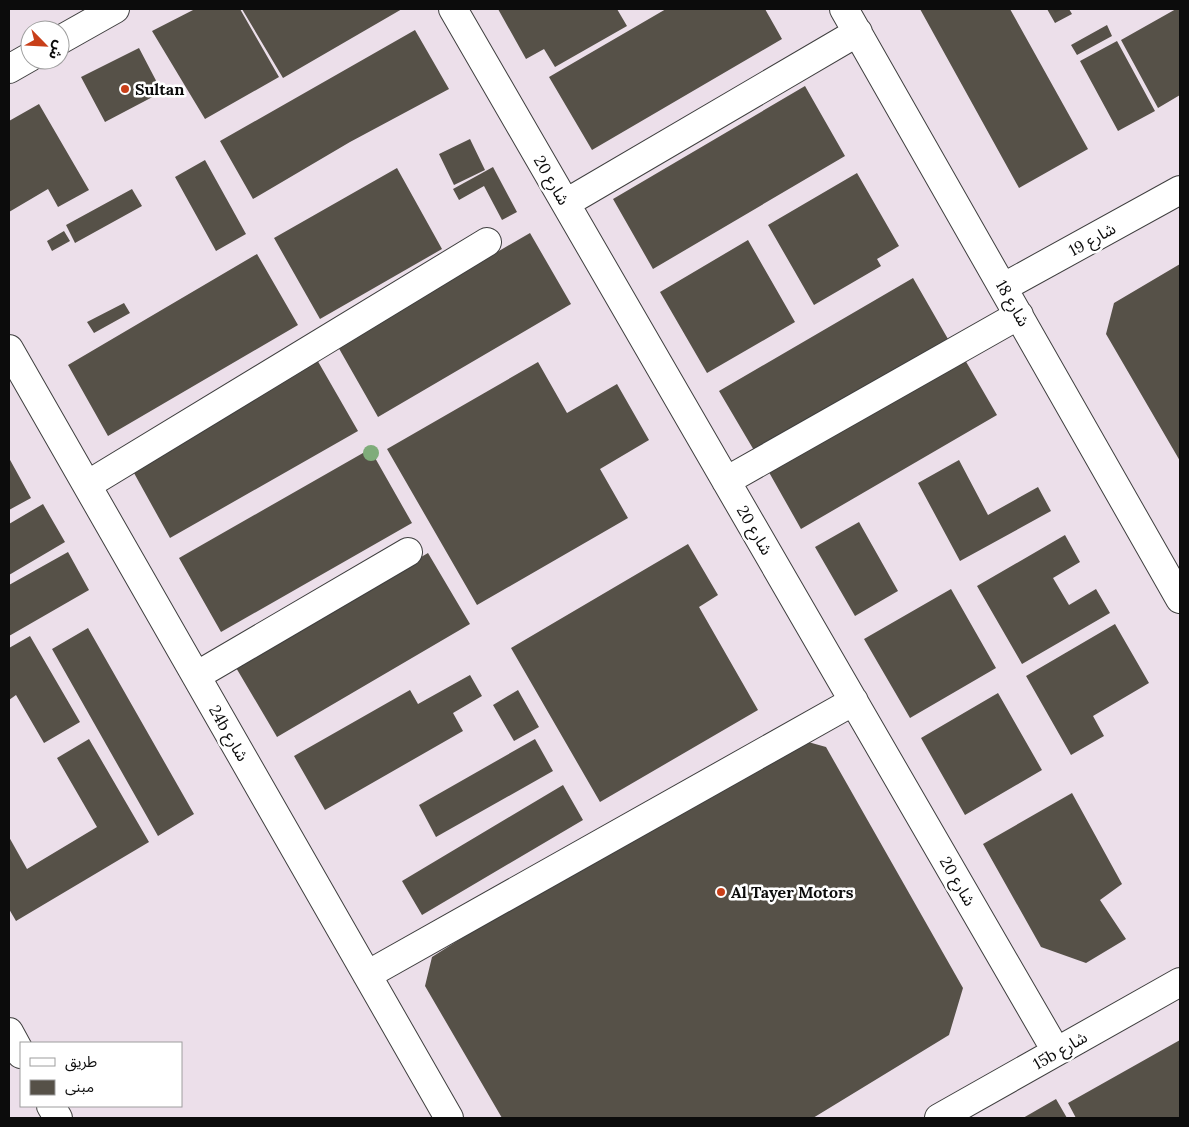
<svg xmlns="http://www.w3.org/2000/svg" width="1189" height="1127" font-family="Lora,'Noto Sans Arabic',serif">
  <style>
    .industrial { fill: #ecdfea; fill-rule: evenodd }
    .building { fill: #565148 }
    .lines { fill: none; stroke-linecap: round; stroke-linejoin: round }
    .minor-casing { stroke: #3f3f3f; stroke-width: 30 }
    .minor { stroke: #fff; stroke-width: 28 }
    .tree { fill: #7fac7a }
    .poi-dot { fill: #c83f19; stroke: #fff; stroke-width: 2 }
    .labels { text-anchor: middle; dominant-baseline: central; stroke-width: 5; stroke-linejoin: round; paint-order: stroke }
    .poi-label { font-size: 16px; font-weight: bold; fill: #0c0c0c; stroke: #fff; text-anchor: start }
    .street-label { font-size: 16px; fill: #0c0c0c; stroke: #fff }
  </style>
  <rect width="100%" height="100%" fill="#feffec"/>
  <path class="industrial" d="M9,9h1171v1109h-1171zM30,30h30v30h-30zM21,1043h160v63h-160z"/>
  <path class="building" d="M195,9h45l39,68 -74,42 -53,-88z
    M242,9h160l-119,69z
    M498,9h119l10,17 -72,41 -11,-18 -18,10z
    M666,9h99l17,30 -190,111 -43,-73z
    M920,9h90l78,140 -69,39z
    M1047,9h22l3,5 -17,9z
    M1176,9h4v86l-22,13 -37,-68z
    M1107,25l5,11 -35,19 -6,-10z
    M415,30l34,59 -99,53 -97,57 -33,-58z
    M1117,41l38,70 -37,20 -38,-70z
    M139,48l23,44 -57,30 -24,-45z
    M805,86l40,70 -192,113 -40,-70z
    M39,104l50,86 -31,17 -10,-18 -39,23v-91z
    M470,139l15,31 -31,15 -15,-31z
    M205,160l41,74 -30,17 -41,-74z
    M493,167l24,45 -15,8 -18,-34 -25,14 -6,-11z
    M397,168l45,81 -122,70 -46,-81z
    M857,173l42,73 -22,13 4,7 -67,39 -46,-80z
    M132,189l10,17 -67,37 -9,-18z
    M64,231l6,10 -18,10 -5,-10z
    M530,233l41,71 -193,113 -41,-72z
    M748,240l47,82 -88,51 -47,-81z
    M257,254l41,71 -190,111 -40,-71z
    M1180,264v197l-74,-127 8,-31z
    M913,278l35,61 -193,113 -36,-61z
    M124,303l6,10 -36,20 -7,-11z
    M961,353l36,62 -196,114 -35,-62z
    M316,358l42,73 -188,107 -41,-74z
    M538,362l29,51 50,-29 32,56 -49,29 28,49 -151,87 -90,-156z
    M370,449l42,74 -191,109 -42,-74z
    M9,458l22,40 -22,12z
    M959,460l29,55 50,-28 13,24 -91,50 -42,-78z
    M43,504l22,38 -56,33v-51z
    M859,522l39,69 -43,25 -40,-69z
    M1065,535l15,27 -27,16 16,27 27,-16 14,24 -88,51 -45,-78z
    M688,544l30,51 -19,12 59,103 -158,92 -89,-154z
    M68,552l21,38 -80,46v-51z
    M428,553l42,71 -193,113 -42,-71z
    M951,589l45,79 -86,50 -46,-79z
    M1115,624l34,59 -56,33 11,20 -33,19 -45,-79z
    M88,628l106,186 -36,22 -106,-187z
    M30,636l50,86 -36,21 -28,-48 -7,5v-52z
    M470,675l12,21 -29,17 10,18 -138,79 -31,-54 116,-66 8,14z
    M518,690l21,37 -25,14 -21,-36z
    M998,693l44,77 -77,45 -44,-77z
    M89,739l60,103 -133,79 -7,-12v-72l18,32 70,-42 -40,-69z
    M535,739l18,32 -117,66 -17,-32z
    M801,740l25,7 137,241 -14,47 -136,83h-311l-77,-132 7,-29 206,-131z
    M563,785l20,35 -161,95 -20,-34z
    M1072,793l50,91 -22,16 26,39 -40,24 -45,-16 -58,-103z
    M1180,1040v78h-104l-8,-15z
    M1056,1099l11,19h-44z"/>
  <g class="lines">
    <defs>
      <path id="minor" d="M453,9l603,1042
        M844,9l336,590
        M60,40l55,-31
        M9,69l21,-12
        M566,203l292,-171
        M1004,287l176,-97
        M9,349l440,769
        M726,481l293,-166
        M87,485l400,-243
        M196,676l212,-124
        M367,975l487,-274
        M9,1032l12,22
        M51,1106l7,12
        M939,1118l241,-136"/>
    </defs>
    <use href="#minor" class="minor-casing"/>
    <use href="#minor" class="minor"/>
  </g>
  <circle class="tree" cx="371" cy="453" r="8"/>
  <g class="poi-dot">
    <circle cx="125" cy="89" r="5"/>
    <circle cx="721" cy="892" r="5"/>
  </g>
  <g class="labels">
    <g class="poi-label">
      <text x="135" y="89">Sultan</text>
      <text x="731" y="892">Al Tayer Motors</text>
    </g>
    <g class="street-label">
      <text transform="translate(552 180) rotate(60)">شارع 20</text>
      <text transform="translate(1092 239) rotate(-29)">شارع 19</text>
      <text transform="translate(1013 303) rotate(60)">شارع 18</text>
      <text transform="translate(755 530) rotate(60)">شارع 20</text>
      <text transform="translate(229 733) rotate(60)">24b شارع</text>
      <text transform="translate(958 881) rotate(60)">شارع 20</text>
      <text transform="translate(1060 1050) rotate(-30)">15b شارع</text>
    </g>
  </g>
  <rect width="1189" height="1127" fill="none" stroke="#0c0c0c" stroke-width="20"/>
  <rect x="20" y="1042" width="162" height="65" fill="#ffffff" stroke="#9e9e9e"/>
  <rect x="30" y="1058" width="25" height="8" fill="#ffffff" stroke="#9e9e9e"/>
  <text x="65" y="1067" font-size="15" fill="#0c0c0c">طريق</text>
  <rect x="30" y="1080" width="25" height="15" fill="#565148" stroke="#9e9e9e"/>
  <text x="65" y="1092" font-size="15" fill="#0c0c0c">مبنى</text>
  <g transform="translate(45 45) rotate(114)"><circle r="24" fill="#ffffff" stroke="#9e9e9e"/>
  <path d="M0-4L9 19L0 12L-9 19Z" fill="#c83f19"/>
  <text y="-8" font-size="14" font-weight="bold" text-anchor="middle" fill="#0c0c0c">ش</text>
  </g>
</svg>
